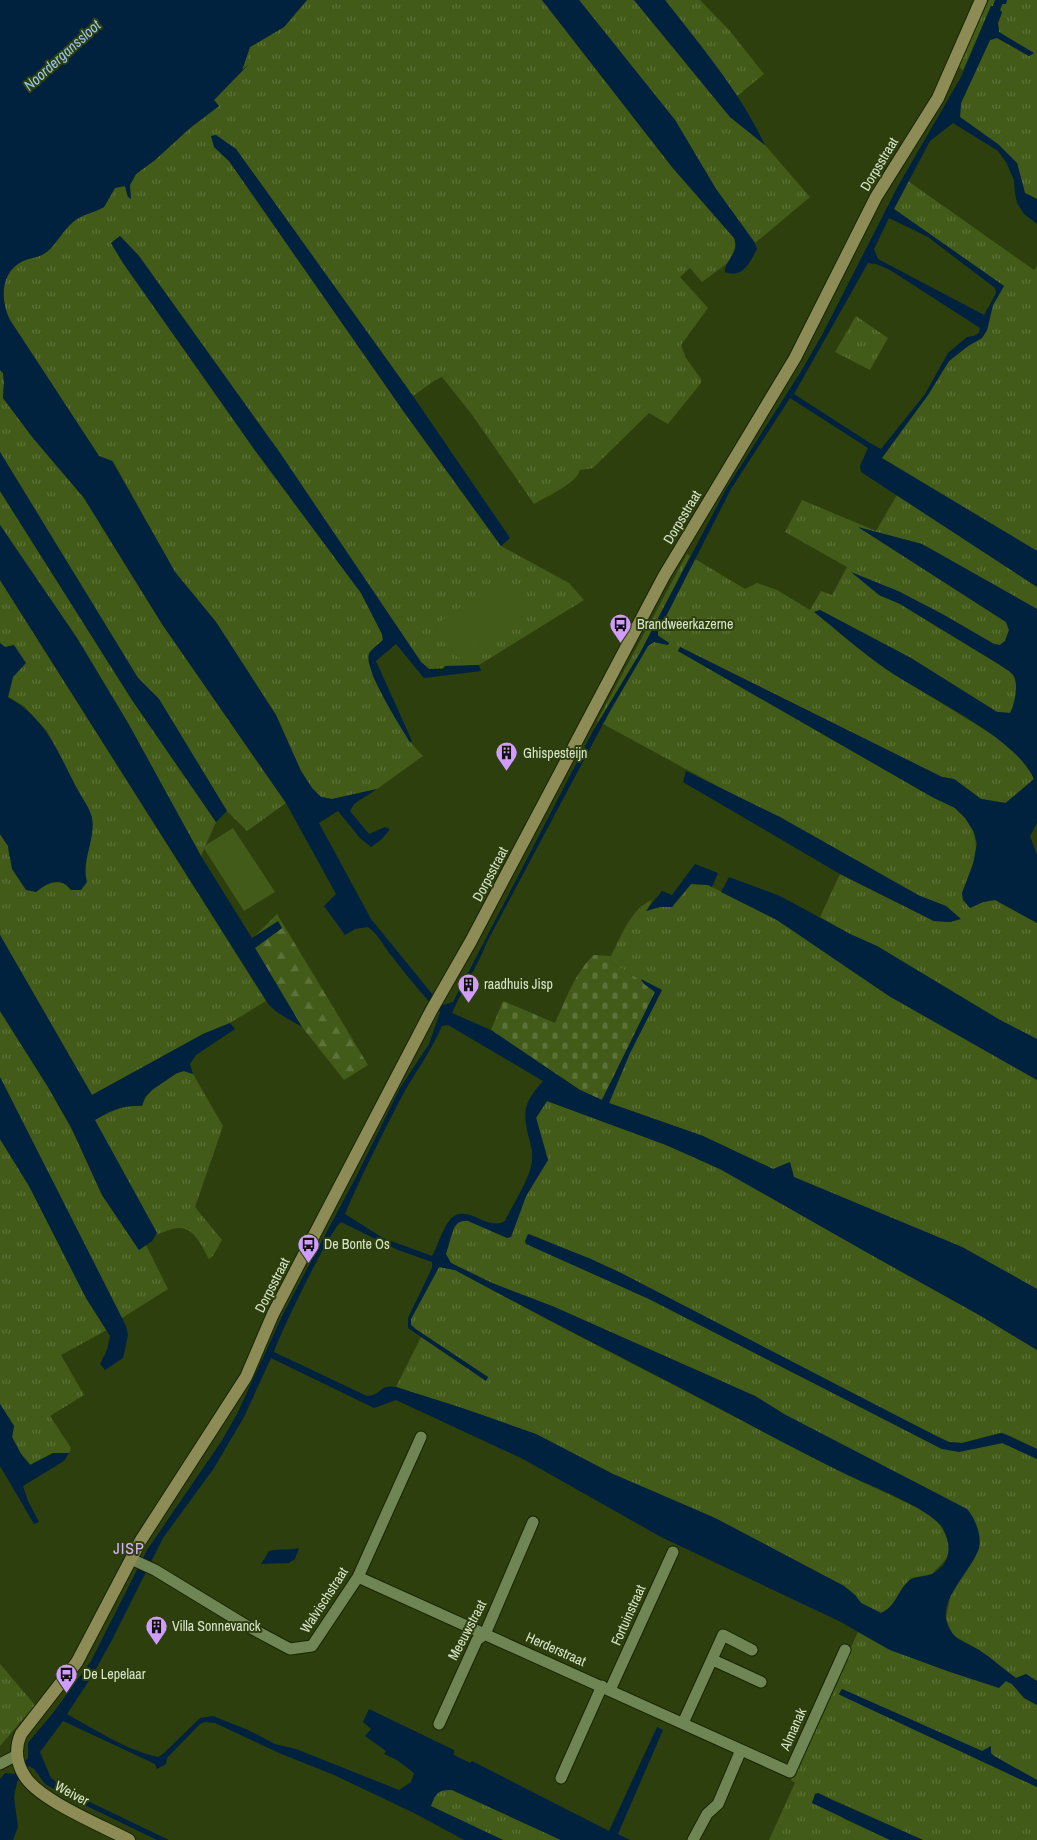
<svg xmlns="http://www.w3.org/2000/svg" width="1037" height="1840" font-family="'Archivo Narrow',sans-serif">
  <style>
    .grass { fill: url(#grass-tufts) }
    .forest { fill: url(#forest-firs) }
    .cemetery { fill: url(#cemetery-stones) }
    .garden { fill: #425b18 }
    .water { fill: #00223f; fill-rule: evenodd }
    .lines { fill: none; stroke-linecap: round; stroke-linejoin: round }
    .street-casing { stroke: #172501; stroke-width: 13 }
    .secondary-casing { stroke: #172501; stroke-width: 14 }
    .street { stroke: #6f8553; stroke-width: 11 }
    .secondary { stroke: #8e8c56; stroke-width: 12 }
    .labels { text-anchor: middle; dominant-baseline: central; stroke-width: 4; stroke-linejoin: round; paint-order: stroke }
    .street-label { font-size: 14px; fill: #d8e5ca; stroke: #2d3f0d }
    .poi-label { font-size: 14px; fill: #d8e5ca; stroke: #2d3f0d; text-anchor: start }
    .water-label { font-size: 15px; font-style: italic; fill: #98c6f2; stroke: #2d3f0d }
    .quarter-label { font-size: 16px; letter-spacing: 1px; fill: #d7b4f8; stroke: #2d3f0d }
  </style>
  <defs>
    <pattern id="grass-tufts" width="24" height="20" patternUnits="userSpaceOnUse" patternTransform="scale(1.25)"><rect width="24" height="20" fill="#425b18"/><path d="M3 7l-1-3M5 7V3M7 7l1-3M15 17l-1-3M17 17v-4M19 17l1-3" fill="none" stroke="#5d7238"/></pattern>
    <pattern id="forest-firs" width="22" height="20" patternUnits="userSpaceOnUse" patternTransform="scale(1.25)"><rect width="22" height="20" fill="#425b18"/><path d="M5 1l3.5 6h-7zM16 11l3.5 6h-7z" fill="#5d7238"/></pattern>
    <pattern id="cemetery-stones" width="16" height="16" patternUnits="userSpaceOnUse" patternTransform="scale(1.25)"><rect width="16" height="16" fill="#425b18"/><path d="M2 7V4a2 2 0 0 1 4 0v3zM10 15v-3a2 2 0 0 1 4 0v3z" fill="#5d7238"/></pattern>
  </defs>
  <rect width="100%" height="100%" fill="#2d3f0d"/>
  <path class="grass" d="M307,0h235l130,167 62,71 2,7 -7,17 -27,20 -12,-14 -10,9 28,31 -27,37 5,13 15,21v4l-33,41 -19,-11 -56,55 -13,2c-4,14 -33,26 -46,34l-61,-88 -31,-39 -8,4 -21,15 -177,-247 -20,-13 -2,11 15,14 175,251 97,134 68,37 15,17 -105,65 -50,4 -8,-7 -141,-209 -141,-197 -19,-20 -9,7 12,20 131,186 107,144 21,41 1,6 -14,13 4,24 37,65 13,14 -46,33 -45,10 -11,-2 -9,-9 -11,-17 -25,-56 -60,-93 -41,-50 -62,-111 -14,-5 -89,-136c-10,-20 -10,-48 13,-59 6,-3 13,-3 19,-6 13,-7 20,-24 31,-33 9,-8 21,-9 31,-15l11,-19 10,-2 3,11 2,-12 6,-11 19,-14 35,-32 29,-22 -5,-6 28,-29 8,-24 34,-20z
    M579,0h55l96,117 35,28 45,52 -55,46 -39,-54 -41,-69z
    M665,0h35l30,31 34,43 -27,22z
    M989,0h7l-3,7 -2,-1 -28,64 -5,-4z
    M1007,0h30v199l-12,-6 -8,-30 -57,-46 1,-14 29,-63 7,-2 32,18 4,-2 -34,-22 -1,-9 4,-10 -2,-3 3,-6h3z
    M908,181l126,89 3,-4v285l-159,-95 4,1 46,-62 21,-34 19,-15 14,-8 5,-8 6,-25 11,-19 -110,-77z
    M856,316l32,22 -18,32 -35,-18z
    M0,370l3,3 1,10 -1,15 30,40 51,60 78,126 124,179 -39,28 -20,-20 -68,-112 -21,-21 -138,-226z
    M0,491l132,209 84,122 -15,34 -73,-133 -51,-85 -77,-113z
    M897,495l140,92v22l-115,-65 -62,-16 146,94 3,8 -4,11 -5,4 -6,-1 -50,-29 -46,-24 -19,4 21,9 100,61c4,3 12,7 14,11 5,7 0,30 -4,37l-13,-1 -86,-54 -91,-48 -5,2 71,57 115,71 27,26 6,13 -29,24 -24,-4 -27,-20 -12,-2 -262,-130 -2,4 254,146c7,4 15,6 22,10 5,3 10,9 14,14 16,27 4,45 -6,72l8,15 13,-6 12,-2 42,23v116l-37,-19 -123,-74 -27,-12 -30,-17 20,-43 94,47 16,1 10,-3 -14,-13 -26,-10 -317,-172 45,-78 6,-4 14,3 1,-2 -11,-8v-3l37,-73 50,30 12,-6 20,7 33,20 11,-19 11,4 15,-28 -62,-35 17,-32 74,31z
    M687,554l3,2 -50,97 -42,69 -1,-1z
    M0,580l266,421 -36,22 -27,11 -111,61 -92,-160v-101l8,12 1,10 27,36c10,-8 18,-12 30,-8l18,-12 8,-55 -45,-86 -23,-25 -16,-9 5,-20 -8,-30 -5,-4z
    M691,884l17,1 69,35 112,76 148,84v209l-75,-42 -189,-78 -70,-33 -94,-33 21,-50 32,-63 -21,-10 1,1 -32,-19 1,-6c10,-19 20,-48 41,-56l-5,10 13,-3h12z
    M0,1011l48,76 24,43 30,65 37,55 7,-5 22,44 -46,29 -122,-241z
    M184,1071l9,3 30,52 -28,81 27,33 -9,16 -4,3c-6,-11 -15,-32 -30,-31 -7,0 -17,5 -24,7l2,-2 -63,-113c18,-9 28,-15 48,-14 5,-16 25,-30 42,-35z
    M547,1101l119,44 54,24 155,88 106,59 56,34v99l-31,-15 -7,-1 -37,10 -13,-1 -78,-39 -250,-130 -91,-39 -5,7 2,3 122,55 293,150h32l29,-6 34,16v222l-11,-7 -10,4 -37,-28 -26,-15 -7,-16 4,-22 29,-50 -195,-133 -29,-18 -203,-90 -60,-23 -41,-20c-2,-2 -5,-4 -5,-7 -2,-7 8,-31 14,-35h8l43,16 15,-41 22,-36 -12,-43z
    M0,1139l29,47 57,112 21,32 -46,25 23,40 -34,21 21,32 -2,5h-16l-22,12 -10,-11 -9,-17 2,-11 -14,-22z
    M439,1267l16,3 95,51 295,153 75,35 16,10 6,8 7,15 1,8 -4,9 -14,15 -21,4 -7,8 -12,20 -11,7 -20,-10 -6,-8 -11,-9 -129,-68 -102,-44 -77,-40 -74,-26 -66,-21 25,-50 64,43 3,-3 -71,-47 -6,-5v-6z
    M858,1632l32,18 109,37 6,-6 7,3 12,14 13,7v75l-43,-24 -3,-3v-6l-1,-1 -5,5h-3l-140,-62 -3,5 198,93v53h-114l-105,-47 26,26 46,21h-121l26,-57 -4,-3z
    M0,1664l35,41 -35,41z
    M440,1790h12l109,50h-58l-73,-34 6,-13z"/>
  <path class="forest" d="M277,914l91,151 -24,15 -42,-53 -47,-79 27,-20 -30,11z"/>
  <path class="cemetery" d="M594,955l17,1 -1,6 32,19 13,11 -53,108 -22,-10 -89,-60 12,-29 52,22c11,-23 20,-51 39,-68z"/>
  <path class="garden" d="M502,575l24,32 -68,51 -24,-31z
    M233,828l42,64 -31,19 -41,-64z"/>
  <path class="water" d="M0,0h307l-23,27 -34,20 -8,23 7,-6 -35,36 5,6 -29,22 -35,32 -19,14 -6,11 1,14 -3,-2 -3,-11 -10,2 -11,19c-10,6 -22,7 -31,15 -11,9 -18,26 -31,33 -6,3 -13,3 -19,6 -23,11 -23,39 -13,59l89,136 13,5 63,111 41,50 60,93 25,56 11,17 9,9 11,2 45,-10 -23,15 -4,7 19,23 16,-7 5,2 -8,10 -11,8 -11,-9 -22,-27 -19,12 52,96 62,76 10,10 10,-3 139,-269 48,-80 86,-164 74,-116 22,-38 76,-149 63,-109 30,-71h2l2,-6h12l-1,4h-4l-2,6 2,2 -4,11 1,9 35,21 -5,3 -32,-18 -7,2 -29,63 -1,14 38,27 19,19 8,30 12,6v25l-13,-10 -7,-11 -2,-10 -1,-13 -8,-18 -8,-11 -45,-28 -23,18 -36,68 110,77 -11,19 -6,25 -5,8 -14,8 -19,15 -21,34 -46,63 155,93v36l-176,-115 -1,-6 8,-18 -78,-50 -59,91 -73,143v4l11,7 -1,2 -14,-3 -6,4 -37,63 -124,233c-10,25 -24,46 -35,71l39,17 89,60 22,10 53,-108 -11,-8 -3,-5 21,11 -32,63 -21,50 94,33 70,33 17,-7 4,15 168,70 75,42v61l-56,-34 -106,-59 -155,-88 -54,-24 -119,-44 -11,17 12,42 -22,36 -15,41 -4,1 -39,-17c-6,-1 -10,1 -14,6l-8,27 5,9 41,20 60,23 203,90 29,18 183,95c8,9 15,26 12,39 -8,26 -50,57 -26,86 5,7 18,11 26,16 13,8 24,19 37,28l10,-4 11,7v24l-13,-7 -12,-14 -6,-3 -7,7 -49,-16 -60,-22 -51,-29 -178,-84 -138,-78 -127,-59 -22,8 -103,-50 -27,59 -30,51 -51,70 -51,102 -20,36 -25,38c27,15 61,37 91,43l5,-3 37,-36 13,-2 35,14 27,14 21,5 103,41 12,-8 3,-9 -17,-13 -13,-6 2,-3 -21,-15 6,-7 -8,-7 6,-13 85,41v5l16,8 2,-2 137,70 48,-104 6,3 -45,104 12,6h-69l-109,-50c-14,-1 -17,4 -21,16l72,34h-39l-48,-26 -82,-39 -55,-22 -64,-30 -10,-1 -5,2 -33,34 -1,6 -9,5 -2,-5 -92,-43 -23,31 11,26 20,15 98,47h-12l-93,-45 -19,-11 -11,-15 -5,-3 -12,16 -3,15 4,30 -5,13h-13v-61l5,-6 9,1 14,-16v-15l3,-4 22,-26 38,-52 56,-111 74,-108 16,-28 46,-100 74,-139 43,-87 29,-44 11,-32c-16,-14 -39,-44 -53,-62 -6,-9 -10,-16 -19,-23l-13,2 -10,6 -21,-29 12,-12 -50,-91 -124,-179 -78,-126 -51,-60 -30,-40 1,-15 -1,-10 -3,-3zM889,218l39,19 67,51 1,5 -12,22 -106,-56 -4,-10zM868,263l8,1 14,6 90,58 -1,5 -5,3 -7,1 -19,16 -23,41 -44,55 -11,-6 -76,-49zM448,1025l95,56c-19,22 -21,29 -14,57 2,7 4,15 3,23 -2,18 -19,43 -27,60 -16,9 -30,-10 -46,-7 -14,2 -20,31 -27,42l-49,-18 -38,-24c17,-40 37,-79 57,-118 13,-24 29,-44 40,-70zM341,1222l57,28 34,12v6l-24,50v10l78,53 2,-4 -71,-47 -6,-5v-6l28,-52 16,3c74,40 148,78 222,116 57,30 113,61 171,89 23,11 84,34 95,54 9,17 8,35 -11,45 -7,3 -16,2 -22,6 -12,9 -14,27 -29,33l-20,-10 -6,-8 -11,-9 -129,-68 -102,-44 -77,-40 -74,-26 -66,-21c-20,-2 -12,8 -29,9l-93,-44c5,-17 57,-124 67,-130z
    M542,0h37l96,120 41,69 39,54 2,6c-7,13 -14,30 -32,23 0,-13 15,-18 9,-34l-62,-71z
    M634,0h31c36,46 75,92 100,145l-35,-28z
    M216,135l20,14 177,247 97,142 -9,8 -97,-134 -175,-251 -15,-14 -3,-11z
    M120,236l19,20 141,197 141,209 8,7h14l2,-3 34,-1 2,6 -57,7 -28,-34 -20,17 36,80 -2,1c-9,-14 -47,-74 -41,-88 2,-5 10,-10 14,-14l-1,-6 -21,-41 -107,-144 -131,-186 -12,-20z
    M0,452l138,226 21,21 68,112 -11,11 -84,-122 -132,-209z
    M0,525l77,113 51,85 73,133 51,82 26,-17 4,7 -27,20 47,79c-11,-7 -25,-13 -33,-22l-269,-425z
    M858,527l64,17 115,65v214l-7,13 7,19v68l-42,-23 -12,2 -13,6 -7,-8 -1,-7 11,-29 4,-20 -3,-12 -9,-14 -10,-10 -23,-11 -254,-146 2,-4 262,130 12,2 27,20 25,4 28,-24c-19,-43 -108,-82 -148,-110 -25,-17 -48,-38 -72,-57l6,-2 91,48 86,54 13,1c5,-7 9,-31 3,-38 -3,-4 -9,-7 -13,-10l-100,-61 -21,-9 -28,-23 47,19 46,24 50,29 6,1 5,-4 4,-11 -3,-8z
    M0,643l5,4 9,-2 12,18 -13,14 -5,20c38,22 49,53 68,90 5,9 14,21 16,31 4,20 -11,43 -5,64l-6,8h-10c-11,-14 -23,-8 -35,2l-10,-2 -14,-21 -4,-23 -8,-12z
    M686,771l94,46 140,79 26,10 15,13 -11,3 -16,-1 -94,-47 -157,-92z
    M695,864l23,9 -6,14 -4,-2 -17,-1 -19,23h-12l-14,4 16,-20 10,4z
    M729,877l51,19 70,38 27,12 123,74 37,19v41l-148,-84 -112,-76 -56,-28z
    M0,935l92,160 111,-61 27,-11 5,6 -39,26 -6,9 3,10 -9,-3 -7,2 -25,17 -7,7 -3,9c-20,-1 -30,4 -47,14l62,113 -5,8 -13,9 -37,-55 -30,-66 -24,-42 -48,-76z
    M0,1077l126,249 2,9 -5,23 -18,12 -5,-6 7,-14 3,-14 -24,-38 -57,-112 -29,-47z
    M528,1234l63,25 30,14 317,164 11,5 13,1 40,-10 35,16v10l-35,-16 -43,9 -17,-3 -293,-150 -123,-55 -1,-3z
    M0,1404l14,22 -2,11 9,17 9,11 23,-12h16l-5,8 -41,25 5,15 11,21 -5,2 -34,-58z
    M299,1548l-4,11 -6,4 -28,1 8,-13c10,-3 20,0 30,-3z
    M842,1689l140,62 9,-5v7l3,3 43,24v7l-197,-92 -1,-1z
    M818,1793l14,7 91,40h-33l-78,-37 3,-9z"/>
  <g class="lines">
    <defs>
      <path id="street" d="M131,1559l24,11 92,56 43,23 22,-3 46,-69 63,-140
        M358,1577l432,195 55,-122
        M713,1660l48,22
        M610,1690l63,-138
        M683,1723l40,-88 29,15
        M439,1724l38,-84 8,-6 48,-112
        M0,1764l17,-9
        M561,1778l41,-92
        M693,1840l14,-26 11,-10 23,-54"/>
      <path id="secondary" d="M129,1840c-26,-14 -91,-40 -105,-65 -8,-13 -9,-28 -3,-41l56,-72 64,-122 105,-163 27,-63 158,-303 40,-70 193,-365 131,-218 81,-161 62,-99 43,-98"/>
    </defs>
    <use href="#street" class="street-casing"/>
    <use href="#secondary" class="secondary-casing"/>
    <use href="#street" class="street"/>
    <use href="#secondary" class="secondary"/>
  </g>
  <defs>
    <symbol id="bus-pin" viewBox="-11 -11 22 30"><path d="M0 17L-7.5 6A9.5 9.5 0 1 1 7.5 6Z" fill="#d09dfe" stroke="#2d3f0d"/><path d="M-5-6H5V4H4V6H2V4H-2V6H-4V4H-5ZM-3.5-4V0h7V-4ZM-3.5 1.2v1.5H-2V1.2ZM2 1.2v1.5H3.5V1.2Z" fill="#111"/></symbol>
    <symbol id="building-pin" viewBox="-11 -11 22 30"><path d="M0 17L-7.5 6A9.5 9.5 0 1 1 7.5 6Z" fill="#d09dfe" stroke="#2d3f0d"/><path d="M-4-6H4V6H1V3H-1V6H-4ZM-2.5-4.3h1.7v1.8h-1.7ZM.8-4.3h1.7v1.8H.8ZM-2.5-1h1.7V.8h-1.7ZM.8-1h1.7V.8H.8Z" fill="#111"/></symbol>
  </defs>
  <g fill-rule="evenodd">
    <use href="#bus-pin" x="608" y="612" width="25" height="34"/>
    <use href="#building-pin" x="494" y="740" width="25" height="34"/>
    <use href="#building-pin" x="456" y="972" width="25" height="34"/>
    <use href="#bus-pin" x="296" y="1232" width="25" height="34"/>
    <use href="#building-pin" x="144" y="1614" width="25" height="34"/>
    <use href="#bus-pin" x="54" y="1662" width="25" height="34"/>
  </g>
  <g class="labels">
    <g class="street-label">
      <text transform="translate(879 164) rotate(-59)">Dorpsstraat</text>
      <text transform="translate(682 517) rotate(-59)">Dorpsstraat</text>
      <text transform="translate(490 874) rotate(-62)">Dorpsstraat</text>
      <text transform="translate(272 1285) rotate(-63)">Dorpsstraat</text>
      <text transform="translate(324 1600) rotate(-57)">Walvischstraat</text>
      <text transform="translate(628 1615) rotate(-66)">Fortuinstraat</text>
      <text transform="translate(467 1630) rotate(-62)">Meeuwstraat</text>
      <text transform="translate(556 1649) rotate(24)">Herderstraat</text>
      <text transform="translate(793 1729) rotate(-66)">Almanak</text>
      <text transform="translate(72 1793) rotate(28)">Weiver</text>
    </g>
    <g class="poi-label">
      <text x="637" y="624">Brandweerkazerne</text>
      <text x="523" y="753">Ghispesteijn</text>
      <text x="484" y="984">raadhuis Jisp</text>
      <text x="324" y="1244">De Bonte Os</text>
      <text x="172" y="1626">Villa Sonnevanck</text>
      <text x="83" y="1674">De Lepelaar</text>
    </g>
    <g class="water-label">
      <text transform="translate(62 55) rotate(-42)">Noorderganssloot</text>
    </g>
    <g class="quarter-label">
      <text x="129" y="1548">JISP</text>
    </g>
  </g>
</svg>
